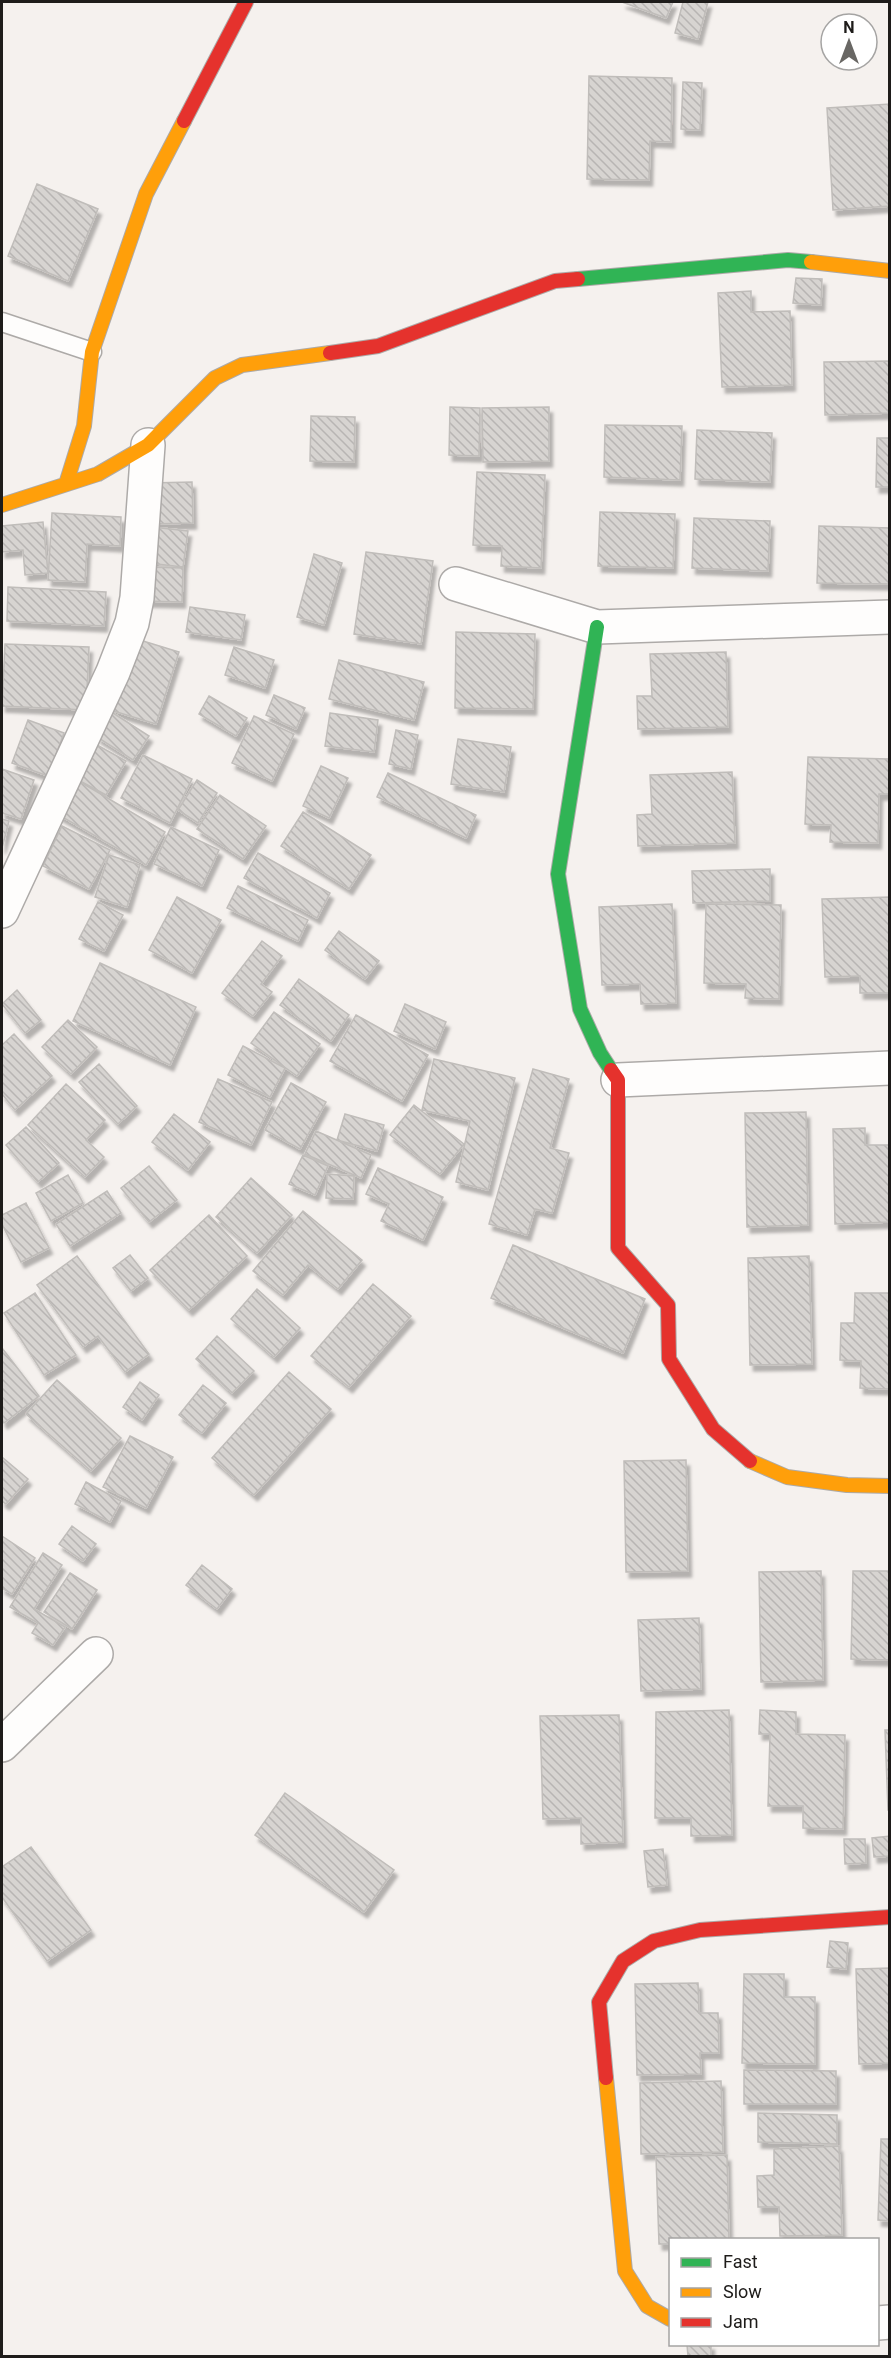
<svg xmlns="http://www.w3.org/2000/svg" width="891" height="2358" font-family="Roboto,sans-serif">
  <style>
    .building { fill: url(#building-back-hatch); stroke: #c0bdba; stroke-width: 1.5; filter: url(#shadow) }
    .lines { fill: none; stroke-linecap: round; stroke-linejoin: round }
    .lane-casing { stroke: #adaaa8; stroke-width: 21 }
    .street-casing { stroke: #adaaa8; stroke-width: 36 }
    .fast-casing { stroke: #adaaa8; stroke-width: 16 }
    .slow-casing { stroke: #adaaa8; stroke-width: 16 }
    .jam-casing { stroke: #adaaa8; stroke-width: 16 }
    .lane { stroke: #fefdfc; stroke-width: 18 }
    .street { stroke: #fefdfc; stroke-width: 33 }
    .fast { stroke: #30b455; stroke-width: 14 }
    .slow { stroke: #ff9f0a; stroke-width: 14 }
    .jam { stroke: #e5322d; stroke-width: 14 }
  </style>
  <defs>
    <pattern id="building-back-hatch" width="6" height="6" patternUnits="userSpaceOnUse" patternTransform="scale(1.5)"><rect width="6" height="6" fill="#d7d4d1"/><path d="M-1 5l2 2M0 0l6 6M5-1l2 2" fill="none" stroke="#b8b5b3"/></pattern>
    <filter id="shadow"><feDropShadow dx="3.5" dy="6" stdDeviation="1.5" flood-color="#0004"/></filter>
  </defs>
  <rect width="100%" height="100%" fill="#f5f1ee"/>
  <path class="building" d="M622,2h51l-7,16z
    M683,2h25l-10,37 -23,-6z
    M589,76l83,2 -1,64 -21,-1 -1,39 -62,-1z
    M683,82l19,1 -2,47 -19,-1z
    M890,104v102l-57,4 -6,-102z
    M37,184l61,25 -30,72 -60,-25z
    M796,278l26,1 -1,26 -28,-2z
    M751,291v21l39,-1 2,74 -70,2 -4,-94z
    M890,361v52l-65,2 -1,-53z
    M450,407l30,1 -1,48 -30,-1z
    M549,407v54l-66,1 -1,-54z
    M311,416l44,1 -1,45 -44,-1z
    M605,425l77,1 -2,54 -76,-3z
    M697,430l75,3 -2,49 -75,-3z
    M877,438h13v49h-14z
    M477,472l68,3 -4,93 -40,-2 1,-20 -29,-1z
    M192,482l1,41 -44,1v-41z
    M600,512l75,2 -2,54 -75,-2z
    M52,513l69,4 -1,29 -33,-2 -2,38 -37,-2z
    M694,518l76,3 -2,50 -76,-3z
    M43,522l5,51 -23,2 -2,-25 -21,2v-26z
    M819,526l71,2v56l-73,-1z
    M152,527l36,4 -5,36 -35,-4z
    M366,552l67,9 -12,83 -67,-10z
    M314,554l28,9 -18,62 -27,-8z
    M146,567l37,1 -1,34 -37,-1z
    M8,587l98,5 -2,34 -97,-5z
    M190,607l55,8 -4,25 -55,-8z
    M456,632l79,2 -2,75 -78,-1z
    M130,637l49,15 -23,72 -49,-15z
    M5,644l84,3 -3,63 -84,-4z
    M234,647l40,13 -9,28 -40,-13z
    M726,652l2,75 -90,2 -1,-33h15l-2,-42z
    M339,660l85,22 -10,38 -85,-21z
    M274,695l31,13 -9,21 -30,-14z
    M209,696l38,22 -11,18 -37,-22z
    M113,713l36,23 -16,24 -36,-23z
    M330,713l48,7 -4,32 -49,-6z
    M254,716l40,18 -22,47 -40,-18z
    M28,720l36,13 -16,43 -36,-13z
    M396,730l22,5 -7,34 -22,-5z
    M458,739l53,8 -7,45 -53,-8z
    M88,740l38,21 -20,34 -37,-20z
    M143,755l49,24 -22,44 -49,-25z
    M808,757l82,2v35h-11l-1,49 -48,-1 1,-17 -26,-1z
    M321,766l27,12 -19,40 -26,-12z
    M2,769l32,11 -13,39 -19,-6z
    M732,772l3,71 -97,3 -1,-31 15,-1 -2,-39z
    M388,773l88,42 -10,23 -89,-41z
    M77,780l88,52 -19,33 -89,-51z
    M197,780l20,13 -19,30 -20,-13z
    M220,795l46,31 -23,33 -46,-30z
    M303,812l68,43 -22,34 -68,-43z
    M2,819l7,2 -7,27z
    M62,826l48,24 -21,39 -46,-23z
    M171,827l48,23 -17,36 -48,-22z
    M258,853l72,40 -13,25 -73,-40z
    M109,855l31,10 -13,42 -32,-10z
    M770,869v32l-77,2 -1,-32z
    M238,886l70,34 -10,21 -71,-33z
    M177,897l44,23 -29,53 -43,-23z
    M890,897v96h-30v-17l-35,1 -3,-78z
    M98,902l25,13 -19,36 -25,-12z
    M672,904l4,99 -35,1 -1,-20 -38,1 -3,-78z
    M706,904l75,1 -2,94 -34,-1 1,-14 -42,-1z
    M339,931l40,30 -14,18 -40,-29z
    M262,941l20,15 -21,28 11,8 -19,24 -31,-23z
    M100,963l96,44 -26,58 -97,-44z
    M299,979l50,36 -18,26 -51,-36z
    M17,990l24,30 -16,13 -23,-29z
    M405,1004l41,18 -11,27 -41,-18z
    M274,1012l46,32 -23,32 -46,-33z
    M356,1015l72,40 -26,46 -72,-40z
    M68,1020l29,27 -26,27 -29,-27z
    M14,1034l38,42 -37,34 -13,-16v-49z
    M243,1046l42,22 -15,29 -42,-22z
    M434,1059l81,19 -27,112 -32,-8 14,-61 -48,-11z
    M99,1064l38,42 -19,18 -39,-42z
    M533,1069l36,10 -19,69 19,5 -17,60 -17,-4 -8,26 -38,-11z
    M218,1079l54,23 -21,43 -52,-23z
    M291,1083l35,19 -26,47 -35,-19z
    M66,1084l39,36 -19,20 18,17 -19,20 -57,-52z
    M414,1105l50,39 -24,30 -50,-39z
    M806,1112l2,113 -61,2 -2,-114z
    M174,1114l36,28 -22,28 -36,-28z
    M345,1114l39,11 -7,26 -40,-11z
    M26,1127l33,36 -21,19 -32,-37z
    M865,1128v17h25v77l-55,2 -2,-95z
    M316,1131l55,24 -10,23 -56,-24z
    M303,1155l25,11 -13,29 -26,-11z
    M149,1166l28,34 -28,22 -28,-34z
    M378,1168l65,29 -20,43 -42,-19 8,-17 -23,-10z
    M327,1174l27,2 -1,23 -27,-1z
    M68,1175l15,28 -32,18 -15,-28z
    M251,1178l41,37 -35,38 -41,-36z
    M107,1191l14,22 -51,33 -14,-22z
    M26,1203l23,45 -28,14 -19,-38v-9z
    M303,1211l59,49 -24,29 -30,-24 -25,30 -30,-24z
    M209,1215l38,41 -58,54 -39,-40z
    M513,1245l132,54 -22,54 -132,-55z
    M130,1255l18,23 -17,13 -18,-23z
    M77,1256l72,98 -24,18 -27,-36 -15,11 -46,-62z
    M809,1256l3,108 -62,1 -2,-107z
    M373,1284l38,32 -62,71 -38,-31z
    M257,1289l43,39 -26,29 -43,-38z
    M35,1293l41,62 -32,20 -40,-62z
    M855,1293h35v96l-30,-1 1,-27 -21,-1 1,-37h13z
    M217,1336l37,35 -22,22 -36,-34z
    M2,1348l37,48 -35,27 -2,-3z
    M289,1372l42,37 -77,86 -42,-37z
    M57,1380l64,58 -30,33 -65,-57z
    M140,1382l19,13 -17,25 -19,-13z
    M203,1385l23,18 -24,30 -23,-18z
    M130,1436l43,21 -27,51 -43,-21z
    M2,1457l26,22 -22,25 -4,-3z
    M686,1460l2,111 -62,1 -2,-111z
    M86,1482l35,19 -11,21 -35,-18z
    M72,1526l24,18 -13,17 -24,-17z
    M2,1536l33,22 -23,36 -10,-6z
    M43,1553l19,12 -28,44 31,18 -12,18 -21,-12 6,-10 -28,-16z
    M202,1565l30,24 -15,20 -31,-24z
    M821,1571l2,109 -62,2 -2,-110z
    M853,1571h37v89l-39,-1z
    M70,1573l27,17 -25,39 -28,-17z
    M699,1618l2,71 -60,2 -3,-71z
    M729,1710l3,125 -41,1v-18h-36l1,-106z
    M760,1710l36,2v22l49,1 -2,94 -40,-1v-22h-35l2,-72h-11z
    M619,1715l4,127 -42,2v-26l-38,1 -3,-103z
    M885,1730h5v80h-2z
    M285,1793l109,77 -30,42 -109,-77z
    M890,1836v20l-16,1 -2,-19z
    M844,1839h21l1,24 -21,1z
    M31,1847l60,83 -44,31 -45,-64v-30z
    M663,1849l4,36 -19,2 -4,-36z
    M830,1941l18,2 -2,26 -19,-2z
    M890,1968v95l-31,1 -3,-95z
    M744,1974h40v23h31v67l-73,-1z
    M698,1983l1,30h19l1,40h-19l1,21 -64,1 -2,-91z
    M744,2070l92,1v33h-92z
    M721,2081l2,71 -82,2 -1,-71z
    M758,2113l79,2v29l-79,-2z
    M881,2139h9v82l-12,-1z
    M839,2146l3,89 -62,1 -1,-29h-21l-1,-31 17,-1v-26z
    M727,2155l2,85h-59v4h-11l-3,-87z
    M711,2344v12h-23l-1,-11z"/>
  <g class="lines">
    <defs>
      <path id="lane" d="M2,322l90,30"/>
      <path id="street" d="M456,584l141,43 293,-10
        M2,911l111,-239 19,-49 5,-25 11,-153
        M618,1080l272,-12
        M2,1745l94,-91
        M878,2323l12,-1"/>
      <path id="fast" d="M578,279l210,-19 23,2
        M597,627l-39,247 22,135 20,44 11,17"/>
      <path id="slow" d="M811,262l79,9
        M66,484l18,-58 8,-74 54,-158 38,-73
        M2,505l96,-31 50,-29 67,-67 27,-13 88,-12
        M750,1461l37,16 60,8 43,1
        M606,2078l19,193 22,35 23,13"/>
      <path id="jam" d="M184,121l62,-119
        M330,353l48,-7 177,-65 23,-2
        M611,1070l7,10v168l50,57 1,54 44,70 37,32
        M606,2078l-7,-76 24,-41 31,-20 46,-11 190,-13"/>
    </defs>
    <use href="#lane" class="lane-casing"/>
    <use href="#street" class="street-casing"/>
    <use href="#fast" class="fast-casing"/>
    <use href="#slow" class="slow-casing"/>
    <use href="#jam" class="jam-casing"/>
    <use href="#lane" class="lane"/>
    <use href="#street" class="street"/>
    <use href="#fast" class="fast"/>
    <use href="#slow" class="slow"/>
    <use href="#jam" class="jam"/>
  </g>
  <rect width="891" height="2358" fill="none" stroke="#1e1c1a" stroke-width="6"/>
  <rect x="669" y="2238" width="210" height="108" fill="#ffffff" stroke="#a5a4a3" stroke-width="1.5"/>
  <rect x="681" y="2258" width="30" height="9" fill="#30b455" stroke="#a5a4a3" stroke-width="1.5"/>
  <text x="723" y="2268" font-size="18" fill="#1e1c1a">Fast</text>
  <rect x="681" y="2288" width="30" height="9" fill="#ff9f0a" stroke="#a5a4a3" stroke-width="1.5"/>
  <text x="723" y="2298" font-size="18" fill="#1e1c1a">Slow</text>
  <rect x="681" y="2318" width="30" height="9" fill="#e5322d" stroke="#a5a4a3" stroke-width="1.5"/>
  <text x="723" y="2328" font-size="18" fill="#1e1c1a">Jam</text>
  <g transform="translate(849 42)"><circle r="28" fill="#ffffff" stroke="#a5a4a3" stroke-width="1.5"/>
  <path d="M0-4.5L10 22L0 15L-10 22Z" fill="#696764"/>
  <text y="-9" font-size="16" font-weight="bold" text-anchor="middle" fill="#1e1c1a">N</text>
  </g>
</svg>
